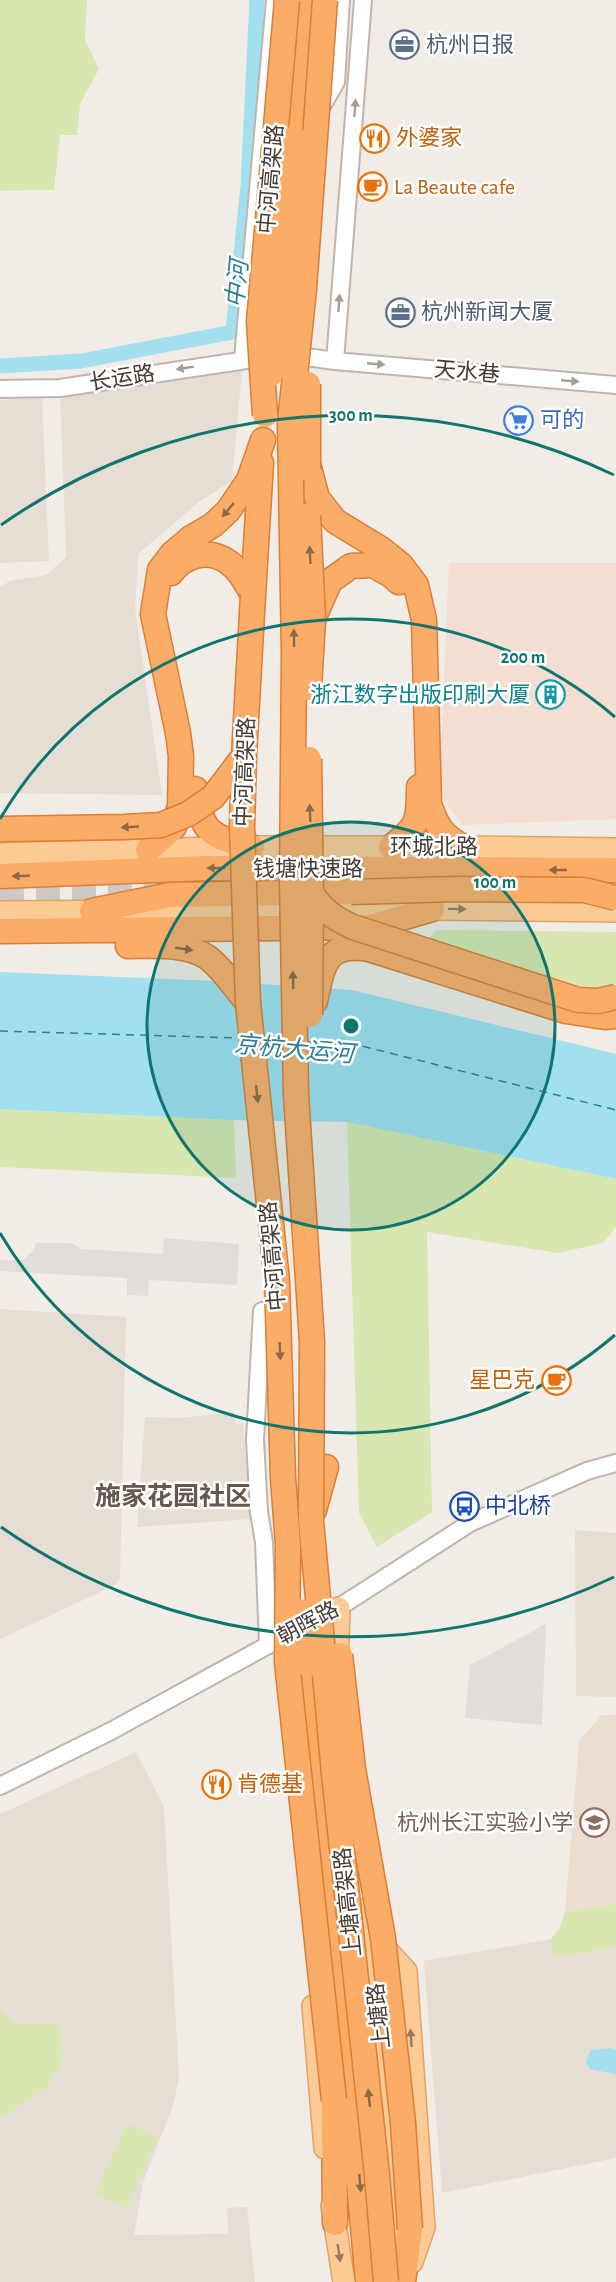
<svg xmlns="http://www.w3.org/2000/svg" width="616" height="2282" font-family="'Alegreya Sans','Noto Sans SC',sans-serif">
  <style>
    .residential { fill: #e6ddd4 }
    .commercial { fill: #f4ded1 }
    .education { fill: #ebded0 }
    .green { fill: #d8e6af }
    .parking { fill: #e0dddb }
    .water { fill: #a2dfef }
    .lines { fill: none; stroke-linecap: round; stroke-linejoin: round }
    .canal { stroke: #a2dfef; stroke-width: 15 }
    .ferry { stroke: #2c8096; stroke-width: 1.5; stroke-dasharray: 8 6; stroke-linecap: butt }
    .highway-tunnel { stroke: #cfc9c3; stroke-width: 24; stroke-dasharray: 24 12; stroke-linecap: butt }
    .minor-casing { stroke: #c1b5ab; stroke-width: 20 }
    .major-casing { stroke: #e1a365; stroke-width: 24 }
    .highway-casing { stroke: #da7e38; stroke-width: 27 }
    .minor { stroke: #fff; stroke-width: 16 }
    .major { stroke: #fcca95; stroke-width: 21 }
    .highway { stroke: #fbad68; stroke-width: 24 }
    .highway-bridge-casing { stroke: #da7e38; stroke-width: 27; stroke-linecap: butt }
    .highway-bridge { stroke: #fbad68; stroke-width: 24 }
    .oneway { fill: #a29e9a }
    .oneway2 { fill: #8e6949 }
    .oneway3 { fill: #977c60 }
    .ring { fill: none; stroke: #0f766e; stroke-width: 3 }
    .labels { text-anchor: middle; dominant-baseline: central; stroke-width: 5; stroke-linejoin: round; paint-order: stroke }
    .service-label { font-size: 22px; fill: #4e5e75; stroke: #fff; text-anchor: start }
    .food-label { font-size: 22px; fill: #c56008; stroke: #fff; text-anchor: start }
    .street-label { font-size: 22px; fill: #453c35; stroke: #fff }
    .shop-label { font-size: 22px; fill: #366cbe; stroke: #fff; text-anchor: start }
    .culture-label { font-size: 22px; fill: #0d838f; stroke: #fff; text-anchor: end }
    .transit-label { font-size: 22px; fill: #164399; stroke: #fff; text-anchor: start }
    .education-label { font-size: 22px; fill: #785e54; stroke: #fff; text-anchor: end }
    .water-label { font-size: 24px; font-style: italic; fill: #2c8096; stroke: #fff }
    .quarter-label { font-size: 26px; font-weight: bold; fill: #67574d; stroke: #fff }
    .centre { fill: #0f766e; stroke: #fff; stroke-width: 3 }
    .ring-label { font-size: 18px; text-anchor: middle; font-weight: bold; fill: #0f766e; stroke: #fff; stroke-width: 5; stroke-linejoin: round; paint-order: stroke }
  </style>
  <rect width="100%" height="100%" fill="#f2ece6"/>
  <path class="residential" d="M243,359l-11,122 -32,20 -62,53 -3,54 27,187 -162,-2v-206l10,-6 37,-6 19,-18 -6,-169z
    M42,398l7,163 -49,2v-163z
    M0,1309l126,8 -6,261 -5,7 -115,54z
    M234,1412l2,12 7,-1 8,96 -114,8 8,-110 36,1z
    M575,1530l41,3v164l-40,-1z
    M136,1752l28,55 15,272 -7,30 -29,73 -9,53 94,-1 -1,-26 20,-1 8,75h-255v-468z
    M551,1939l5,19 60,-11v211l-174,35 -18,-232z"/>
  <path class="commercial" d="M449,563h167v256l-153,6 -19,-25 -4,-29z"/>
  <path class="education" d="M602,1715h14v189l-51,8 14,-171z"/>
  <path class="green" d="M0,0h87l-2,40 14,29 -19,35 -3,31h-17l-6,55 -54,1z
    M437,930l179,2v60l-16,3 -177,-52z
    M0,1109l234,11 2,58 -236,-11z
    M347,1122l269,57v48l-13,16 -45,10 -131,-21 5,280 -55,35 -18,-34z
    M616,1904v43l-61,11 -4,-19 8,-10 6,-17z
    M0,1994v15l15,15h45l3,35 -16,28 -47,31z
    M127,2124l31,14 -32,70 -31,-14z"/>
  <path class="parking" d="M164,1238l75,6 -2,41 -88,-5 -1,16 -21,-1v-17l-127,-7v-11h23l11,-10 2,-7h35l11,6 81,5z
    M546,1624l-4,101 -77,-7 5,-53z"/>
  <path class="water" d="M0,972l216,9 136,9 264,64v125l-269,-57 -116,-2 -231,-11z
    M610,2048l6,2v24l-26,-5 -4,-7 5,-12z"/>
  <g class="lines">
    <path class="canal" d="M0,366l81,-5 152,-29 15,-146 9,-186"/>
    <path class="ferry" d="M0,1031l239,7
      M262,1039l22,2
      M307,1042l55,4 254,64"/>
    <path class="highway-tunnel" d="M0,896l159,-6"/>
    <defs>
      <path id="minor" d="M319,111l17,-29 5,-82
        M243,359l32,-359
        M335,361l28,-361
        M0,389l60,-1 214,-32 18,-1 43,6 281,24
        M262,1311l-7,129 4,72 5,30 4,103
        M330,1613l140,-90 117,-52 29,-8
        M0,1786l111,-55 183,-100"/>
      <path id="major" d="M0,854l252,-7h211l153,2
        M0,912l432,-3 184,2
        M337,1670l2,-62
        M367,1909l15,136 18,218
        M378,1941l28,30 18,256 -12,35
        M313,2006l12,142
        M332,2206l12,76"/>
      <path id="highway" d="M294,138l11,-138
        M308,464l9,34 18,23 46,28 20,16 15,20 8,35 5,184c8,23 13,31 34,43
        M171,573c13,-18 37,-25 57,-11 12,8 18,21 25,33
        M253,595l8,-132
        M313,619l17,-38 21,-15 22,-1 18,10 8,7
        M195,789c7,45 15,47 57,58
        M391,847c28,-21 28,-26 28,-60
        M148,850l26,-23 6,-21 1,-50 -3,-23 -25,-119 7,-44 13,-17 18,-15 22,-13 15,-14 21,-31 14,-40
        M0,876l206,-8 410,2
        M92,911l78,-16 181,-3
        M0,931l371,-4 61,-18
        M128,946c25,0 58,-3 79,11 16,12 28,31 41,46
        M315,1001c8,-36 10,-59 54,-52l197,62 39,6 11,-1
        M314,1510l12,-43
        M308,1665l26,241 34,376
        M334,2100l1,123
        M403,2282l7,-53"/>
    </defs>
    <use href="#minor" class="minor-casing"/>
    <use href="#major" class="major-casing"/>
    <use href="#highway" class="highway-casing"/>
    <use href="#minor" class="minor"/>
    <use href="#major" class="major"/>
    <use href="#highway" class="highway"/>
    <defs>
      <path id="highway-bridge" d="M325,0l-21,289 -14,134 4,231 -2,228 4,212 16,248 -1,179 23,253 43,401 9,107
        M271,374l8,-47 15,-189
        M265,415l-6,-93 28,-322
        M308,469v-85
        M308,516l5,103 -4,69
        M253,595l-9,161 -2,71 6,176 29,278 6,197 5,66 -1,118 47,438
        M309,759l2,134 -1,122
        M0,829l124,-2 37,-2 27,-11 25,-17 31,-41
        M351,892l106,-3 127,1 32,8
        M311,893c12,18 23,25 42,34l225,73 20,1 18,-4
        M299,1611l9,54
        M340,1655l13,114 30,169 20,185 7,106"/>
    </defs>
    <use href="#highway-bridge" class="highway-bridge-casing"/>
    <use href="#highway-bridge" class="highway-bridge"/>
  </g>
  <defs><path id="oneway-solid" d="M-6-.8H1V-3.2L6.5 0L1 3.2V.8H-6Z" transform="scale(1.5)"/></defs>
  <g class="oneway">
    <use href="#oneway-solid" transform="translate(355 108) rotate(-86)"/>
    <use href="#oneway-solid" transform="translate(339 303) rotate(-86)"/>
    <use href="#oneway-solid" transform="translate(376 364) rotate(5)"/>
    <use href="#oneway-solid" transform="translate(185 368) rotate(171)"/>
    <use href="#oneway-solid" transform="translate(570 381) rotate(5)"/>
  </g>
  <g class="oneway2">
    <use href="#oneway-solid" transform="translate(228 510) rotate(130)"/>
    <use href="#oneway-solid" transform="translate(310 555) rotate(-93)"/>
    <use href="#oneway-solid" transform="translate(294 638) rotate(-91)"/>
    <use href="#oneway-solid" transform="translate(310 813) rotate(-92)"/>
    <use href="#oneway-solid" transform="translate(130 827) rotate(177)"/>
    <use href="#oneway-solid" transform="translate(216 868) rotate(-180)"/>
    <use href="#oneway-solid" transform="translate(558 870) rotate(-180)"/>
    <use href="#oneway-solid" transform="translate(21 876) rotate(178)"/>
    <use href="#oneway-solid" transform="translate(184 949) rotate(9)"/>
    <use href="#oneway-solid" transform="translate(293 980) rotate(-91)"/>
    <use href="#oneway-solid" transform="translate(257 1094) rotate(84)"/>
    <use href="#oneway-solid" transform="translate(280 1351) rotate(88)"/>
    <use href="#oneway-solid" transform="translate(369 2098) rotate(-96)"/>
    <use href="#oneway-solid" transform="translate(360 2183) rotate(85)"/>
  </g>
  <g class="oneway3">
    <use href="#oneway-solid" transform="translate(457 909) rotate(1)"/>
    <use href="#oneway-solid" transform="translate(411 2038) rotate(-94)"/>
    <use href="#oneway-solid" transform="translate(339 2253) rotate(81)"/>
  </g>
  <circle cx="351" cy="1026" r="204" fill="#0f766e" fill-opacity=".12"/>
  <g class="ring">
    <circle cx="351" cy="1026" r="204"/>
    <path d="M615 1335A407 407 0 0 1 0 1233M0 819A407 407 0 0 1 615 717"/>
    <path d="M614 1577A611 611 0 0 1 1 1527M1 525A611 611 0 0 1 614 475"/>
  </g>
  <defs>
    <symbol id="office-ring" viewBox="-11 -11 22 22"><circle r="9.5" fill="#fff" stroke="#5c6f8a" stroke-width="1.5"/><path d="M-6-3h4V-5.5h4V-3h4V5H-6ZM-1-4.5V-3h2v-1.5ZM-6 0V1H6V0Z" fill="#5c6f8a"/></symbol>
    <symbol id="restaurant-ring" viewBox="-11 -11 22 22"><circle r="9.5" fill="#fff" stroke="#e8710a" stroke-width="1.5"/><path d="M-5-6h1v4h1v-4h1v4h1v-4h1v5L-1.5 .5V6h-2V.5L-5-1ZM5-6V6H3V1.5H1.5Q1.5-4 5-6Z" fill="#e8710a"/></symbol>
    <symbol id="cafe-ring" viewBox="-11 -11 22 22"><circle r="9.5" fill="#fff" stroke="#e8710a" stroke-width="1.5"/><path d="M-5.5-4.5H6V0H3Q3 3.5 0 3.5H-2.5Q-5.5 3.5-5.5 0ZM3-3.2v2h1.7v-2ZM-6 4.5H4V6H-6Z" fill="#e8710a"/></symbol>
    <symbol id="supermarket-ring" viewBox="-11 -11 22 22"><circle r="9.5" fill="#fff" stroke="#3f7fe0" stroke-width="1.5"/><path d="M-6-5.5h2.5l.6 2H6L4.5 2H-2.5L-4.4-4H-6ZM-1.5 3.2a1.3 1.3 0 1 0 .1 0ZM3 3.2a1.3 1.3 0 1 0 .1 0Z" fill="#3f7fe0"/></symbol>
    <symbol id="building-ring" viewBox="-11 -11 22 22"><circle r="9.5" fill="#fff" stroke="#0f9aa8" stroke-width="1.5"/><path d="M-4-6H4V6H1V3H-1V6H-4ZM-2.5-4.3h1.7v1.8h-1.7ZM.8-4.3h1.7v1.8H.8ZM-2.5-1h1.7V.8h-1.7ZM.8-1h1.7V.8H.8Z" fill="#0f9aa8"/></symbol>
    <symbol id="bus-ring" viewBox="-11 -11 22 22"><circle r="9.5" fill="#fff" stroke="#1a4fb4" stroke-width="1.5"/><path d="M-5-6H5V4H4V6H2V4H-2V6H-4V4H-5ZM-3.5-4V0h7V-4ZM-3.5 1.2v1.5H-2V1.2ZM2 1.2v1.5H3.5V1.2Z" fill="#1a4fb4"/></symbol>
    <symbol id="school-ring" viewBox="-11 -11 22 22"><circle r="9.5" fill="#fff" stroke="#8d6e63" stroke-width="1.5"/><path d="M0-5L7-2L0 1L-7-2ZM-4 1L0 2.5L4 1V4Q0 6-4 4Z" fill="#8d6e63"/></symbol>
  </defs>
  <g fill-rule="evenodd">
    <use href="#office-ring" x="388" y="28" width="33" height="33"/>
    <use href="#restaurant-ring" x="358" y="122" width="33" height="33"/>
    <use href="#cafe-ring" x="356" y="170" width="33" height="33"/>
    <use href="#office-ring" x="384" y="296" width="33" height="33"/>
    <use href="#supermarket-ring" x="502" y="404" width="33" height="33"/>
    <use href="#building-ring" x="534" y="678" width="33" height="33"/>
    <use href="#cafe-ring" x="540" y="1364" width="33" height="33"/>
    <use href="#bus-ring" x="448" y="1490" width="33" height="33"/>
    <use href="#restaurant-ring" x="200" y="1768" width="33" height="33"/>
    <use href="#school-ring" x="578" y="1806" width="33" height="33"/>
  </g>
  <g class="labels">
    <g class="service-label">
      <text x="426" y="45">杭州日报</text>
      <text x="421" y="312">杭州新闻大厦</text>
    </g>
    <g class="food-label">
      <text x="396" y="138">外婆家</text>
      <text x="394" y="187">La Beaute cafe</text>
      <text x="535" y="1380" text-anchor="end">星巴克</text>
      <text x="237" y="1784">肯德基</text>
    </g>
    <g class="street-label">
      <text transform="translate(271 179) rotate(-85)">中河高架路</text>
      <text transform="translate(467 372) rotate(5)">天水巷</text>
      <text transform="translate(122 378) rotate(-9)">长运路</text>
      <text transform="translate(245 772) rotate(-88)">中河高架路</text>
      <text x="434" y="847">环城北路</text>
      <text x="308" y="869">钱塘快速路</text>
      <text transform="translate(273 1256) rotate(-95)">中河高架路</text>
      <text transform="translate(308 1623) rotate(-28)">朝晖路</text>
      <text transform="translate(348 1902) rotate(-96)">上塘高架路</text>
      <text transform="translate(379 2016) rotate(-96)">上塘路</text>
    </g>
    <g class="shop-label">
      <text x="540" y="420">可的</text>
    </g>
    <g class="culture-label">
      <text x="530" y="695">浙江数字出版印刷大厦</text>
    </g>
    <g class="transit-label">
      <text x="485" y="1506">中北桥</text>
    </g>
    <g class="education-label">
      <text x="573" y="1823">杭州长江实验小学</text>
    </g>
    <g class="water-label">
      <text transform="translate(238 284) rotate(-84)">中河</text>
      <text transform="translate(294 1050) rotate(5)">京杭大运河</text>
    </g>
    <g class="quarter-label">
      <text x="173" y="1497">施家花园社区</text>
    </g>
  </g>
  <circle cx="351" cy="1026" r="9" class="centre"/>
  <g class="ring-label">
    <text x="351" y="421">300 m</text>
    <text x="523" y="663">200 m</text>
    <text x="495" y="888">100 m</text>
  </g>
</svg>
